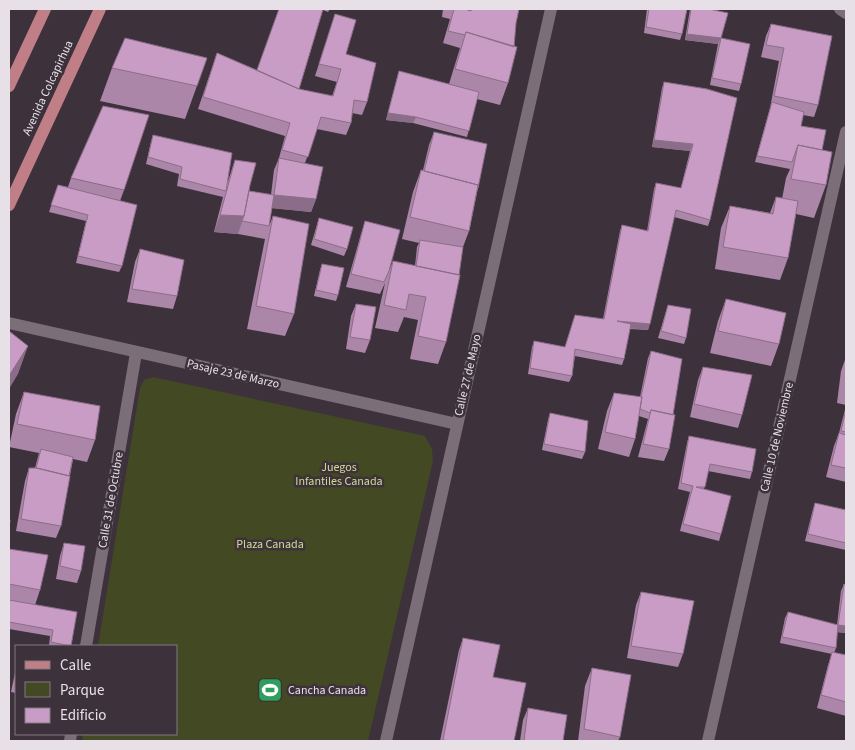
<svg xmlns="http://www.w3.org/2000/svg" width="855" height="750" font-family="'Source Sans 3',sans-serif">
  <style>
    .green { fill: #424923 }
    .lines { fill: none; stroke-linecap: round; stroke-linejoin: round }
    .minor { stroke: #7b6e79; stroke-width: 12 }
    .secondary { stroke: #7b6e79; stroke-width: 12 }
    .primary { stroke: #c07f87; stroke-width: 12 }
    .wall { fill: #ac86a9 }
    .shaded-wall { fill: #8c6d89 }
    .building { fill: #c89cc4; stroke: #8c6d89 }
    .labels { text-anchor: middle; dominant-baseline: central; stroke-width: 5; stroke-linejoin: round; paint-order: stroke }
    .street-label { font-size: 12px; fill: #e7e0e6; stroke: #3d323c }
    .park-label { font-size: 12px; fill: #cfdd8d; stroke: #3d323c }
    .poi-label { font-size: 12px; fill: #e7e0e6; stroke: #3d323c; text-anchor: start }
  </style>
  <rect width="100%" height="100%" fill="#3d323c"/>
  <path class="green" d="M153,377l272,59 7,13 1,12 -65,280h-286l1,-7h93v-88h-78l42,-258 4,-8z"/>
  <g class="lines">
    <path class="minor" d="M9,323l448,101
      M86,646l50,-293
      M70,741l1,-7
      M386,741l165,-732
      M708,741l138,-609"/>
    <path class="secondary" d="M840,9l6,4"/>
    <path class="primary" d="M9,86l36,-77
      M9,205l91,-196"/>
  </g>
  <path class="wall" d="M279,9h51l-2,3 -5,-2 -24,79 33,7 5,-14 -22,-6 20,-62 11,40 21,48 -5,13 -10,-2 -1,10 -5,12 -29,-6 -12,34 11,36 -5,13 -39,-4 -3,18 4,-10 21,98 -9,22 -38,-7 18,-90 -27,-5 -24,-2 9,-35 -46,-11 2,-12 -33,-10 5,-22 2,-7 75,46 7,-21 15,25 -1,6 22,4 3,-25 5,-12 6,-22 -87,-27 19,-56 40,17z
    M443,9h23h-1l4,2 1,-2h49l-3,14 -8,60 -8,22 -23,-6 -10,38 -54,-14 -27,-3 13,-49 50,13 11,-36 -17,-5 7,-24 -8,-2z
    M647,9h40l-5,25 -2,6 -36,-7z
    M690,9h19l32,75 -2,7 -29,-6 8,-41 -33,-4z
    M771,24l47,81 -4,12 -11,-2 -2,11 21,24 4,35 -12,33 -18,-4 -8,44 -8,22 -65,-11 6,-41 9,-22 40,7 6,-16 6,2 4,-21 4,-9 -35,-7 15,-54 9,-47 -18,-4 5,-21z
    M207,58l-22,61 -85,-18 12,-33z
    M664,82l43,7 3,131 -2,6 -34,-9 -26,113 -18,-1 -6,30 -2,6 -47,-9 -3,20 -3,6 -41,-8 4,-27 2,-6 31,6 38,-28 17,-88 2,-6 25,6 7,-42 2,-6 25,5 9,-37 -38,-4 10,-59z
    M434,132l44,56 -9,43 -6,16 -17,95 -8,22 -28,-5 8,-39 -14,-3 -6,15 -23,-4 10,-45 -5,11 -34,-7 15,-53 4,-13 24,50 4,-10 22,5 2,-19 2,-4 -17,-4 11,-47 8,-22h2l6,-25z
    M71,178l53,12 -4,11 2,65 -3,6 -43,-9 10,-42 -37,-9 9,-27 10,2z
    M319,218l28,31 -3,7 -33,-11z
    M140,249l37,47 -4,13 -46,-7 8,-40z
    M322,264l16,31 -2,6 -22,-5 6,-26z
    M726,299l53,45 -8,22 -61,-13 8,-32z
    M356,304l14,36 -5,13 -19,-4 5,-33z
    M668,305l18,33 -2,6 -26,-6z
    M651,351l22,64 -4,34 -5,12 -26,-4 10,-38 -9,-3 -4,23 -6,18 -31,-8 9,-38 7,-18 26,4 8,-39z
    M846,357v48l-9,-2 4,-32z
    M703,367l39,48 -4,13 -48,-11 8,-37z
    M24,392l71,48 -8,22 -14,-3 -12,67 -5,12 -40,-7 9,-50 4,-13h6l4,-15 -30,-6 7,-33z
    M846,406v76l-20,-5 8,-31 5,-13z
    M550,413l35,39 -3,7 -40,-9 6,-30z
    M689,436l63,36 -2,7 -42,-8 -4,18 17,45 -2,7 -39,-10 10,-39 -12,-3 9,-46z
    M815,503l31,7v40l-41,-9 8,-32z
    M64,543l17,28 -4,12 -21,-4 4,-23z
    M9,549l31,41 -5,15 42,7 -6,34h-22l1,-10 -41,-7z
    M844,584l2,49 -9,-1 -1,16 -2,5 12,2v61l-29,-8 11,-43 4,-11 -52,-11 5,-25 3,-6 49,13 4,-34z
    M641,592l42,62 -5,13 -51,-9 9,-53z
    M463,638l30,39 21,64h-74l19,-91z
    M16,668v25l-5,-1z
    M592,668l28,69 -2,4h-40l7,-55z
    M528,708l35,33h-43l3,-21z"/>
  <path class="shaded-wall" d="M687,34l34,4 -3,6 -33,-4z
    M388,113l28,4 -3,6 -27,-3z
    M654,140l39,4 -3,7 -38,-4z
    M274,195l42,4 -5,13 -41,-4z
    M220,215l24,1 -6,18 -24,-2z
    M617,321l33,3 -2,6 -33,-3z
    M28,346l-10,28 -9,15v-13z
    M838,625l8,1v7l-10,-1z"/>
  <path class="building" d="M279,9h44l-24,80 -42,-19z
    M454,9h12h-1l6,2v-2h48l-3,14 -2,24 -48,-15 -1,3 -17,-4z
    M649,9h38l-5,25 -36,-7z
    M691,9h18l19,4 -7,25 -34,-4z
    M335,14l21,6 -10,34 30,9 -9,39 -13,-2 -3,23 -30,-6 -13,40 -26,-7 8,-27 -87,-26 14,-44 82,36 34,7 8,-27 -22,-5z
    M771,24l61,12 -14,69 -44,-9 10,-48 -18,-3z
    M466,32l51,15 -9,36 -53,-14z
    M125,38l82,20 -10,28 -85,-18z
    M721,38l29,6 -9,40 -29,-6z
    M399,71l80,21 -10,39 -53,-14 -28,-4z
    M664,82l43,7 30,9 -27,122 -34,-10 -26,114 -33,-3 14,3 -7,35 -49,-10 -3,27 -42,-8 4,-27 31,6 10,-32 29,4 18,-94 26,6 8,-48 25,5 12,-44 -39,-4z
    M772,102l32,10 -3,14 25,4 -4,20 -24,-5 -6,17 -35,-6z
    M103,106l46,9 -25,75 -53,-12z
    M434,132l53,12 -9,44v-3l-54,-14z
    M153,135l79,18 -6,38 -46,-12 2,-12 -34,-10z
    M798,145l34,7 -6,33 -35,-6z
    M279,158l44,9 -7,32 -42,-4z
    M235,160l21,3 -6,22 -6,31 -24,-1z
    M421,170l57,15 -9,46 -59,-14z
    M58,185l79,20 -15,61 -44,-10 10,-41 -37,-10z
    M249,191l25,4 -5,31 -27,-5 2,-5z
    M776,197l22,4 -10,57 -65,-11 7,-41 43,8z
    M273,216l36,8 -15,90 -38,-8z
    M319,218l34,9 -6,22 -33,-10z
    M365,221l35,9 -11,41 -5,11 -33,-8z
    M420,240l43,7 -4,28 -43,-9z
    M140,249l44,11 -7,36 -45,-7z
    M393,261l67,14 -14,67 -28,-6 8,-39 -17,-3 -3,16 -22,-5z
    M322,264l22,4 -6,27 -22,-5z
    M726,299l60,14 -7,31 -61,-13z
    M356,304l20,3 -6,33 -20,-3z
    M668,305l23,4 -5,29 -25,-7z
    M9,331l19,15 -19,30z
    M651,351l31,8 -9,56 -22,-5 -1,3 -10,-4 2,-12h-1z
    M703,367l49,8 -10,40 -48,-11z
    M24,392l76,14 -5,34 -78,-16z
    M614,393l28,4 -7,42 -30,-7z
    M846,409v23l-5,-1z
    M651,410l24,5 -6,34 -26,-5z
    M550,413l38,8 -3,31 -41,-8z
    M839,433l7,2v33l-15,-3z
    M689,436l67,13 -4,23 -42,-8 -5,23h-9l35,9 -10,38 -38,-10 10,-38 -12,-3z
    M41,449l32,8 -4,19 -33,-8z
    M29,468h8l33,8 -9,50 -40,-7z
    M815,503l31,7v33l-38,-9z
    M9,519l1,1 -1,9z
    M64,543l21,3 -4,25 -21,-5z
    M9,549l39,6 -8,35 -31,-6z
    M844,584l2,1v41l-8,-1z
    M641,592l53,9 -11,53 -52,-8z
    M9,600l68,12 -6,34 -20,-4 2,-12 -44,-8z
    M788,612l50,13 -2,23 -54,-11z
    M463,638l37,7 -7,32 33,6 -12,58h-63l-8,-1z
    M832,652l14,3v47l-25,-7z
    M592,668l39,7 -11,62 -36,-8z
    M528,708l39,7 -4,26h-39z"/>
  <defs>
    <symbol id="stadium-square" viewBox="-11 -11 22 22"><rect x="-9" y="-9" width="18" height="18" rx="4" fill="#2e9e5b" stroke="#3d323c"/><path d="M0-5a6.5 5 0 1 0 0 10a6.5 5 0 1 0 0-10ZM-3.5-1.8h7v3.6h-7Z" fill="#fff"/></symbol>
  </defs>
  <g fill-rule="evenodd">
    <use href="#stadium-square" x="256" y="676" width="28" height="28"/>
  </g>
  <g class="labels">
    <g class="street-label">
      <text transform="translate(48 88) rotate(-65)">Avenida Colcapirhua</text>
      <text transform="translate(233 374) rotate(13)">Pasaje 23 de Marzo</text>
      <text transform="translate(468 375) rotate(-77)">Calle 27 de Mayo</text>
      <text transform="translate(777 437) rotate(-77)">Calle 10 de Noviembre</text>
      <text transform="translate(111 500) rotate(-80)">Calle 31 de Octubre</text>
    </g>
    <g class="park-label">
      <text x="339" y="467">Juegos<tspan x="339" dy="14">Infantiles Canada</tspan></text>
      <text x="270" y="544">Plaza Canada</text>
    </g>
    <g class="poi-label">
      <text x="288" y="690">Cancha Canada</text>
    </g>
  </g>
  <rect width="855" height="750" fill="none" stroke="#e7e0e6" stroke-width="20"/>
  <rect x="15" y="645" width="162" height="90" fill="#3d323c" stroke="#817880"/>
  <rect x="25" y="661" width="25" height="8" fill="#c07f87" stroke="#817880"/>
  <text x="60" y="670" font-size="15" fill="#e7e0e6">Calle</text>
  <rect x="25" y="682" width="25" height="15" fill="#424923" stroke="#817880"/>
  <text x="60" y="695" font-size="15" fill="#e7e0e6">Parque</text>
  <rect x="25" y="708" width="25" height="15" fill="#c89cc4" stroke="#817880"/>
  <text x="60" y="720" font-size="15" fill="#e7e0e6">Edificio</text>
</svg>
